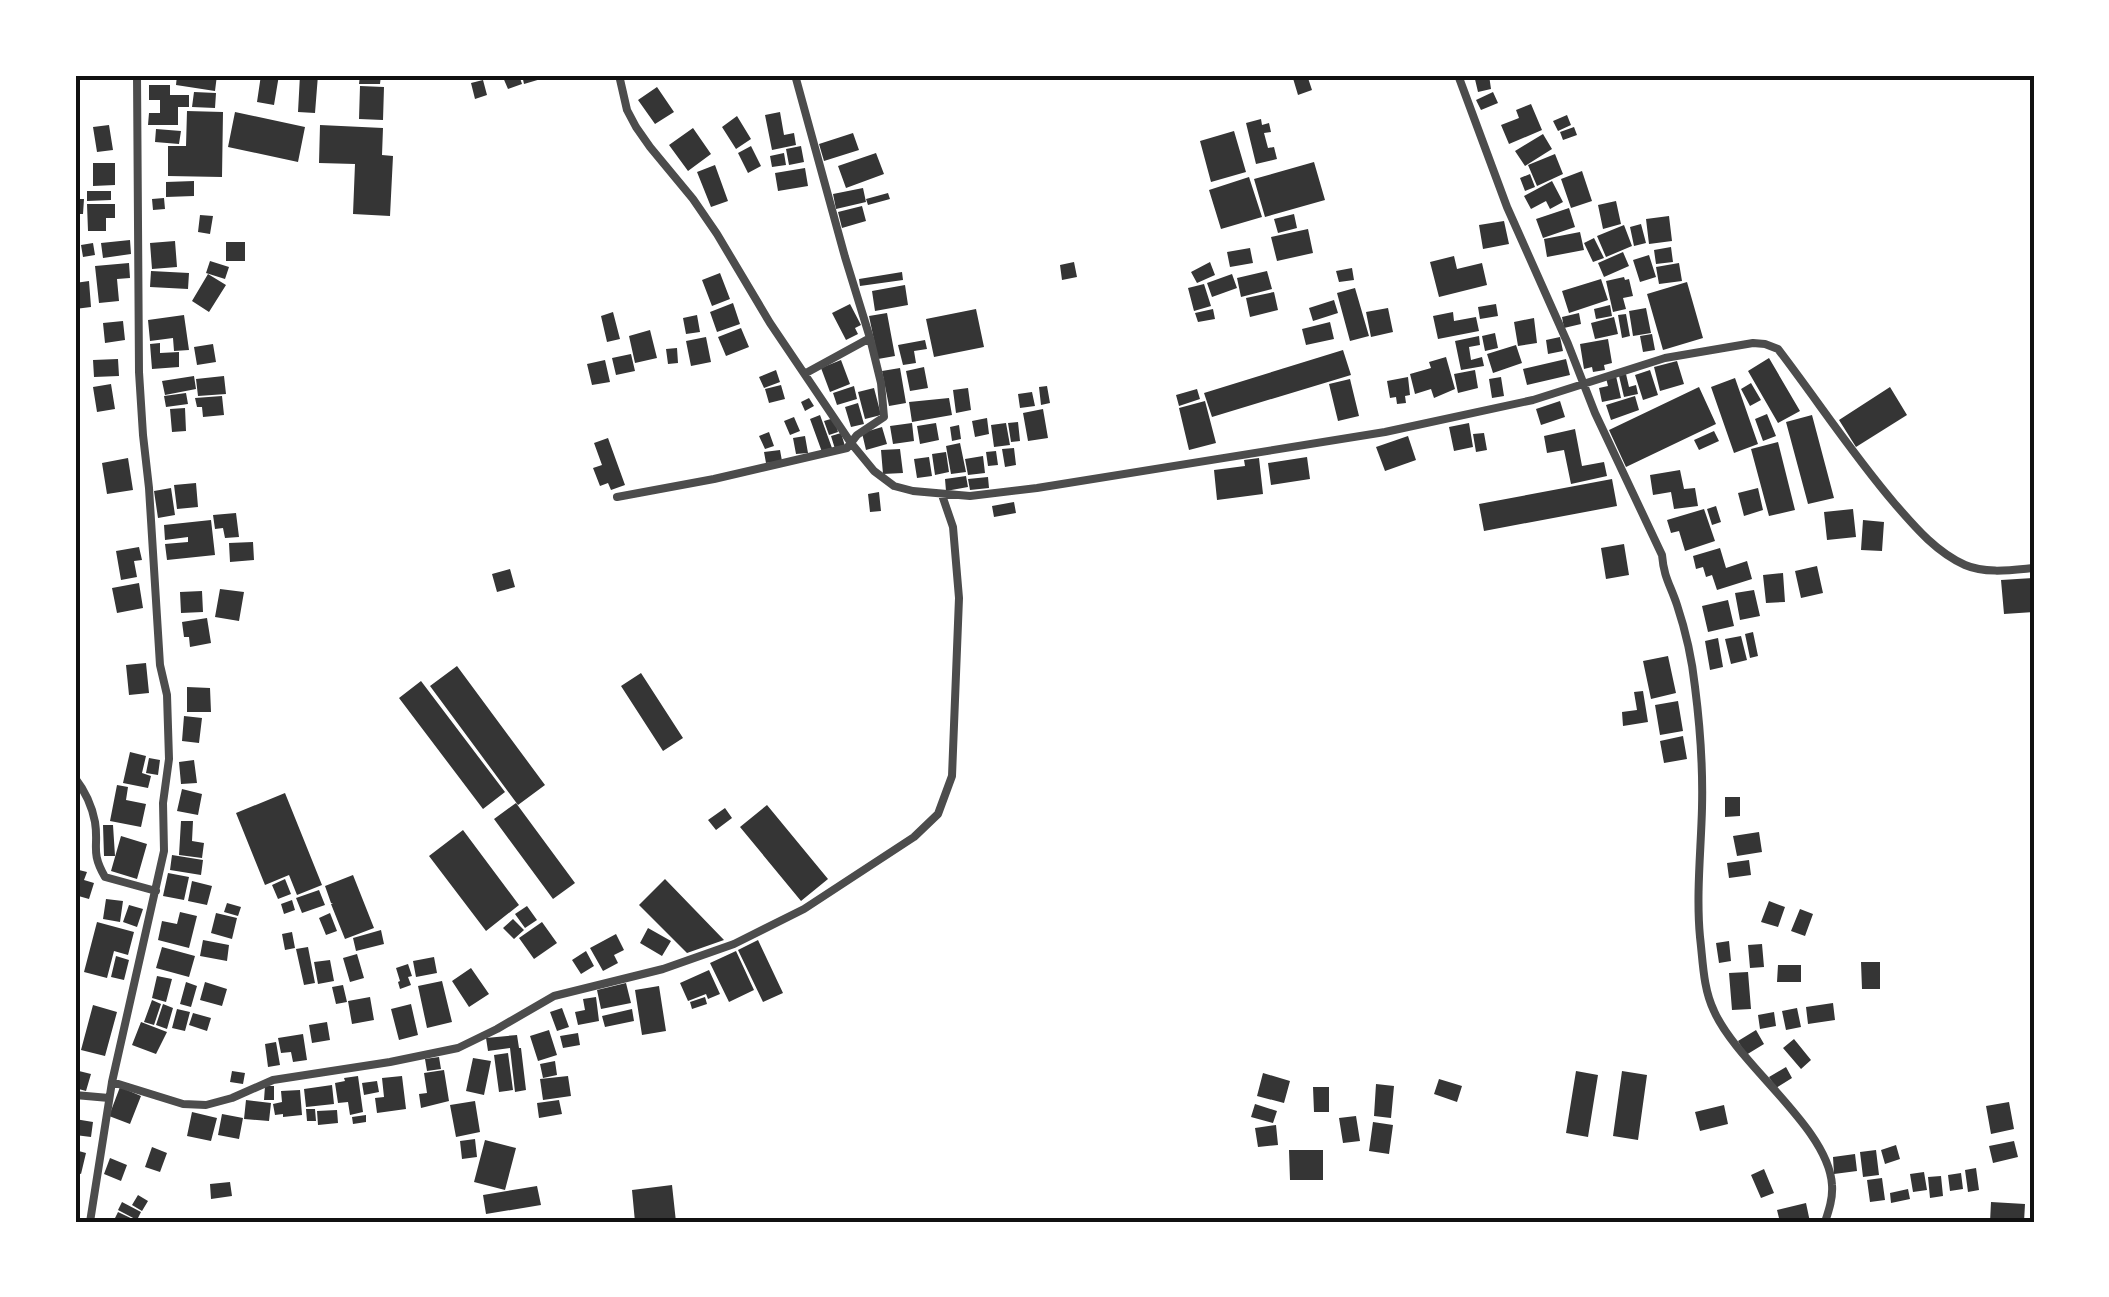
<svg xmlns="http://www.w3.org/2000/svg" width="2109" height="1297" font-family="Arial,sans-serif">
  <style>
    .building { fill: #353535 }
    .lines { fill: none; stroke-linecap: round; stroke-linejoin: round }
    .minor { stroke: #4c4c4c; stroke-width: 8 }
    .neatline { fill: none; stroke: #111; stroke-width: 4 }
  </style>
  <rect width="100%" height="100%" fill="#fff"/>
  <path class="building" d="M177,75h40l-2,16 -39,-6z
    M261,75h18l-5,30 -17,-3z
    M300,75h18l-3,38 -17,-1z
    M360,75h21l-1,9h-21z
    M502,75h17l3,9 -14,5z
    M522,75h29v1l-27,8z
    M1292,75h15l5,15 -14,5z
    M1474,75h15l2,14 -13,3z
    M483,80l4,15 -12,4 -4,-16z
    M149,85h21v10h19v12h-11v18h-30l1,-12h11v-13h-11z
    M360,86l24,1 -1,33 -24,-1z
    M657,87l17,25 -19,12 -17,-24z
    M194,92l22,1 -1,15 -23,-1z
    M1493,92l5,11 -17,7 -5,-10z
    M1531,104l11,26 -33,14 -8,-19 18,-7 -3,-8z
    M187,111l36,1 -1,65 -54,-1v-30h18z
    M235,112l70,15 -7,35 -70,-15z
    M780,112l4,23 10,-2 2,12 -24,5 -7,-35z
    M1567,115l4,10 -13,6 -5,-10z
    M737,116l14,23 -15,10 -14,-22z
    M1261,119l1,6 7,-2 2,9 -7,1 4,15 6,-1 3,12 -21,5 -10,-41z
    M109,125l4,25 -16,2 -4,-25z
    M320,125l63,3 -1,27 11,1 -3,60 -37,-2 2,-50 -36,-1z
    M1574,127l3,8 -14,5 -3,-8z
    M693,128l18,26 -23,17 -19,-26z
    M156,129l25,2 -2,13 -24,-2z
    M1234,131l12,41 -35,10 -11,-41z
    M853,133l6,17 -35,11 -5,-17z
    M1543,134l9,15 -27,17 -10,-15z
    M751,146l10,20 -13,7 -10,-20z
    M801,146l3,16 -15,3 -3,-16z
    M784,153l2,12 -14,2 -2,-11z
    M876,153l8,21 -38,14 -8,-22z
    M1555,154l8,20 -26,12 -9,-21z
    M1314,162l11,38 -60,17 -11,-38z
    M93,163h22v22l-22,1z
    M715,165l13,36 -17,6 -14,-35z
    M805,168l3,18 -30,5 -3,-18z
    M1582,171l10,30 -21,7 -10,-29z
    M1530,174l5,13 -10,4 -5,-13z
    M1249,177l13,40 -41,12 -12,-39z
    M194,181v15l-28,1v-15z
    M1552,181l11,21 -13,7 -4,-8 -15,8 -7,-13z
    M863,188l3,14 -30,7 -3,-15z
    M87,191h24v9l-24,1z
    M888,193l2,6 -22,6 -2,-6z
    M164,198l1,11 -12,1 -1,-11z
    M75,199h9l-1,15h-8z
    M1616,201l5,23 -18,5 -5,-24z
    M87,204h28v14h-9v13h-18z
    M862,206l4,15 -24,7 -4,-16z
    M1569,208l6,19 -32,11 -7,-19z
    M1294,214l3,14 -19,5 -4,-14z
    M200,215l13,1 -3,18 -12,-2z
    M1669,216l3,25 -23,3 -3,-25z
    M1504,221l5,23 -26,5 -4,-24z
    M1641,224l5,19 -12,3 -4,-19z
    M1624,225l8,21 -26,11 -9,-21z
    M1308,229l5,24 -36,8 -6,-24z
    M1580,232l4,18 -37,7 -3,-18z
    M1594,238l10,20 -11,4 -9,-19z
    M130,240l1,14 -28,4 -2,-15z
    M175,241l2,26 -25,2 -2,-26z
    M226,242h19v19h-19z
    M93,243l2,12 -12,2 -2,-12z
    M1671,247l2,15 -17,2 -2,-14z
    M1250,248l3,15 -23,4 -3,-15z
    M1623,252l6,14 -25,11 -6,-14z
    M1649,255l7,22 -16,5 -7,-22z
    M1454,256l3,13 25,-6 5,22 -48,12 -9,-35z
    M210,261l19,6 -4,12 -19,-6z
    M1074,262l3,15 -15,3 -2,-15z
    M1210,262l5,13 -18,8 -6,-11z
    M129,263l1,15 -13,1 2,22 -20,2 -4,-37z
    M1679,263l3,18 -23,3 -3,-17z
    M1352,268l2,12 -15,2 -3,-11z
    M151,271l38,2 -1,16 -38,-2z
    M1267,271l5,18 -31,8 -4,-19z
    M902,272l1,8 -43,6 -1,-7z
    M720,273l10,26 -18,7 -10,-26z
    M208,274l18,11 -17,27 -17,-11z
    M1232,274l5,14 -25,9 -5,-14z
    M1624,277l1,3 4,-1 4,17 -10,2 3,11 -13,3 -7,-31z
    M1601,279l7,21 -39,13 -7,-22z
    M89,281l2,26 -16,2v-26z
    M1687,282l16,56 -40,12 -16,-56z
    M1204,284l7,22 -17,5 -6,-23z
    M905,285l3,20 -33,6 -3,-20z
    M1355,288l14,48 -19,5 -13,-48z
    M1274,292l4,18 -28,7 -4,-19z
    M1334,300l4,13 -25,8 -4,-13z
    M733,303l7,21 -23,8 -7,-20z
    M850,304l11,21 -6,3 3,6 -12,6 -14,-27z
    M1496,304l2,12 -18,3 -2,-12z
    M1610,305l2,11 -16,3 -2,-10z
    M1388,308l5,24 -22,5 -5,-25z
    M1646,308l5,25 -18,3 -4,-25z
    M976,309l8,38 -50,10 -8,-38z
    M1213,309l2,10 -17,3 -3,-9z
    M613,312l7,27 -13,3 -6,-26z
    M1453,312l1,9 22,-4 3,14 -41,8 -5,-23z
    M887,313l8,43 -17,3 -9,-43z
    M1579,313l2,11 -17,4 -2,-11z
    M1626,314l4,22 -8,2 -4,-23z
    M184,315l5,35 -15,1 -1,-13 -23,3 -2,-21z
    M697,315l3,17 -14,2 -3,-16z
    M1614,317l4,17 -23,5 -4,-16z
    M1534,318l3,25 -19,3 -4,-24z
    M123,321l2,19 -20,3 -2,-20z
    M1330,322l4,17 -28,6 -4,-16z
    M741,328l8,19 -23,9 -8,-19z
    M650,330l7,28 -22,5 -6,-27z
    M1495,333l3,15 -13,3 -3,-15z
    M1652,334l3,16 -12,2 -3,-16z
    M1479,336l1,9 -11,2 2,13 11,-3 2,9 -23,4 -6,-29z
    M706,337l5,25 -20,4 -5,-25z
    M1560,337l3,14 -15,3 -2,-14z
    M1608,339l4,24 -8,2 1,5 -12,2 -1,-5 -8,2 -4,-25z
    M925,340l2,9 -13,2 2,12 -13,2 -5,-20z
    M160,343v10l19,-1v15l-27,2 -2,-25z
    M213,344l3,18 -19,3 -3,-18z
    M1516,345l6,18 -29,10 -6,-19z
    M677,348l1,15 -10,1 -2,-15z
    M1343,350l8,25 -139,42 -8,-24z
    M631,354l4,17 -19,4 -4,-17z
    M1446,357l9,32 -21,9 -3,-9 -16,5 -5,-20 21,-6 -2,-6z
    M1769,358l31,53 -22,12 -30,-52z
    M118,359l1,17 -25,1 -1,-17z
    M1566,359l4,16 -43,10 -4,-16z
    M605,360l5,22 -18,3 -5,-21z
    M841,360l9,24 -20,8 -9,-24z
    M1677,361l7,23 -24,7 -6,-24z
    M924,367l4,21 -18,3 -4,-20z
    M900,368l6,35 -17,3 -7,-35z
    M776,370l4,12 -16,6 -5,-11z
    M1475,370l3,18 -20,5 -4,-19z
    M1650,370l8,25 -15,5 -8,-25z
    M1626,374l3,13 7,-2 2,9 -14,3 -5,-21z
    M194,376l2,13 -31,6 -3,-14z
    M224,376l2,18 -28,2 -2,-17z
    M1616,376l5,22 -19,4 -3,-14 9,-2 -2,-8z
    M1408,377l2,18 -5,1 1,7 -9,1 -1,-7 -6,1 -3,-17z
    M1501,377l3,19 -12,2 -3,-19z
    M1735,378l23,66 -24,9 -23,-66z
    M1350,379l9,37 -21,5 -9,-37z
    M1751,383l10,17 -11,6 -9,-17z
    M111,384l4,25 -18,3 -4,-25z
    M781,385l4,14 -16,4 -4,-14z
    M854,386l3,13 -20,6 -4,-12z
    M1047,386l3,17 -9,2 -2,-18z
    M1699,387l17,37 -90,43 -17,-37z
    M1890,387l17,28 -51,32 -17,-27z
    M874,388l7,27 -16,4 -7,-27z
    M968,388l3,22 -15,3 -3,-23z
    M1197,389l3,10 -21,7 -3,-11z
    M1032,392l3,14 -15,2 -2,-14z
    M186,393l2,11 -22,3 -2,-11z
    M222,396l2,19 -21,2 -1,-10h-5l-2,-9z
    M1635,396l4,14 -28,10 -5,-15z
    M809,398l5,8 -9,5 -4,-9z
    M949,398l3,17 -40,7 -3,-20z
    M1205,401l11,42 -27,7 -10,-42z
    M1560,401l5,16 -24,8 -5,-16z
    M858,403l6,21 -13,3 -6,-20z
    M185,408l1,23 -14,1 -2,-23z
    M1043,409l5,29 -20,3 -5,-28z
    M1767,414l9,22 -13,5 -8,-22z
    M820,415l12,33 -10,4 -12,-33z
    M1812,415l22,83 -26,6 -22,-82z
    M794,417l6,14 -10,4 -6,-14z
    M834,418l4,14 -9,3 -5,-14z
    M987,418l2,16 -14,3 -3,-16z
    M1018,422l2,19 -9,1 -3,-19z
    M912,423l2,18 -21,3 -3,-18z
    M936,423l3,17 -19,4 -3,-18z
    M1006,423l4,22 -16,2 -3,-22z
    M1469,423l4,24 -19,4 -5,-24z
    M959,425l2,14 -9,2 -2,-14z
    M882,427l5,17 -21,6 -4,-17z
    M1575,429l7,37 22,-4 3,14 -36,8 -7,-34 -17,3 -3,-17z
    M1714,431l5,10 -20,9 -5,-10z
    M769,432l5,14 -9,3 -6,-13z
    M841,433l4,13 -10,3 -4,-13z
    M1484,433l3,17 -11,2 -3,-18z
    M805,436l3,17 -12,1 -3,-16z
    M1408,436l8,24 -31,11 -9,-24z
    M608,438l17,47 -14,5 -3,-7 -8,3 -7,-18 9,-3 -8,-22z
    M1778,442l17,68 -26,6 -18,-67z
    M960,443l6,29 -15,2 -5,-28z
    M1014,448l2,17 -11,2 -3,-18z
    M900,449l3,24 -20,1 -2,-24z
    M780,450l2,11 -16,2 -2,-11z
    M996,451l2,14 -10,1 -2,-14z
    M946,452l3,20 -14,3 -3,-21z
    M983,456l2,17 -17,2 -3,-16z
    M929,457l3,19 -15,2 -3,-19z
    M1307,457l3,22 -39,6 -3,-22z
    M128,458l5,32 -26,4 -5,-31z
    M1259,458l4,36 -46,6 -3,-30 31,-4 -1,-6z
    M1680,470l4,19 11,-1 3,18 -24,3 -3,-17 -18,3 -3,-20z
    M966,476l2,11 -22,4 -1,-12z
    M988,477l1,11 -19,2 -2,-11z
    M1612,479l5,27 -133,25 -5,-27z
    M196,483l2,24 -21,2 -3,-24z
    M171,488l4,27 -17,3 -4,-27z
    M1758,488l5,22 -19,6 -6,-23z
    M879,492l2,19 -11,1 -2,-18z
    M1014,502l2,11 -22,4 -2,-11z
    M1716,506l5,16 -9,3 -5,-16z
    M1704,509l11,32 -30,10 -6,-20 -8,2 -4,-13z
    M1853,509l3,28 -29,3 -3,-28z
    M236,513l3,24 -14,1 -2,-10 -8,1 -2,-14z
    M211,520l4,35 -48,5 -2,-16 23,-2v-5l-23,3 -1,-15z
    M1863,520l21,2 -2,29 -21,-1z
    M253,542l1,18 -24,2 -1,-19z
    M1624,544l5,31 -23,4 -5,-31z
    M139,547l3,13 -8,1 3,16 -16,3 -5,-29z
    M1720,548l6,20 21,-7 5,18 -35,11 -5,-15 -6,2 -3,-10 -7,2 -3,-13z
    M1817,566l6,27 -22,5 -6,-27z
    M510,569l5,18 -18,5 -5,-18z
    M1783,573l2,29 -19,1 -3,-28z
    M2033,578l1,34 -30,2 -3,-34z
    M139,583l4,25 -26,5 -5,-25z
    M220,589l24,3 -5,29 -24,-4z
    M1754,590l6,26 -20,4 -5,-27z
    M202,591l1,21 -22,1 -1,-21z
    M1728,600l6,26 -26,6 -6,-26z
    M207,618l4,25 -21,4 -1,-10h-5l-2,-15z
    M1753,632l5,24 -8,2 -5,-24z
    M1741,636l6,24 -16,4 -6,-25z
    M1718,638l5,29 -13,3 -5,-29z
    M1668,656l8,37 -25,6 -8,-38z
    M146,663l3,30 -20,2 -3,-30z
    M457,666l88,119 -27,20 -88,-119z
    M641,673l42,65 -20,13 -42,-65z
    M421,681l84,111 -22,17 -84,-111z
    M187,687l23,1 1,24h-24z
    M1643,691l5,31 -25,4 -1,-14 15,-2 -3,-18z
    M1678,701l5,30 -23,4 -5,-30z
    M184,716l18,2 -3,25 -17,-2z
    M1683,736l4,23 -23,4 -4,-22z
    M130,752l16,4 -4,17 9,3 -3,12 -25,-5z
    M149,758l11,2 -2,15 -12,-2z
    M194,760l3,23 -16,1 -2,-22z
    M117,785l11,2 -2,13 20,4 -5,23 -31,-6z
    M182,789l20,5 -4,21 -21,-4z
    M285,793l37,92 -25,10 -8,-20 -24,10 -29,-72z
    M1725,797h15v19l-15,1z
    M516,803l59,80 -22,16 -59,-80z
    M767,805l61,74 -27,22 -61,-74z
    M725,808l7,10 -16,12 -8,-10z
    M181,821h12l-1,20 12,2 -2,15 -23,-3z
    M103,825h10l2,31h-11z
    M463,830l56,75 -33,26 -57,-75z
    M1759,832l3,20 -25,4 -4,-20z
    M121,836l26,8 -10,35 -26,-8z
    M172,855l31,5 -2,15 -31,-5z
    M1749,860l2,15 -22,3 -2,-15z
    M75,869l12,3 -3,8 10,3 -5,16 -14,-4z
    M168,873l21,4 -5,23 -21,-4z
    M353,875l21,53 -29,11 -14,-35 2,-1h-2l-6,-17z
    M285,879l6,15 -13,5 -6,-14z
    M665,879l59,61 -37,13 -48,-48z
    M192,881l20,5 -5,19 -19,-4z
    M319,890l6,15 -23,8 -6,-15z
    M106,899l17,2 -3,21 -17,-3z
    M292,900l3,10 -11,4 -3,-10z
    M1769,901l16,6 -7,20 -17,-5z
    M227,903l14,4 -3,9 -14,-4z
    M129,905l14,4 -6,18 -14,-5z
    M527,906l10,14 -12,8 -10,-14z
    M1800,909l13,5 -8,22 -14,-5z
    M180,912l17,4 -8,32 -31,-8 4,-19 15,3z
    M216,913l21,5 -5,21 -21,-6z
    M330,913l7,18 -11,4 -7,-17z
    M513,919l11,11 -10,9 -11,-11z
    M97,922l37,10 -6,23 -14,-4 -7,27 -23,-6z
    M542,922l15,21 -23,16 -15,-21z
    M648,928l23,13 -9,15 -22,-13z
    M381,930l3,14 -28,7 -3,-13z
    M292,932l3,16 -10,2 -3,-16z
    M616,934l8,16 -10,5 4,8 -15,8 -13,-23z
    M203,940l26,5 -2,16 -27,-5z
    M758,940l25,53 -20,9 -25,-52z
    M1729,941l2,20 -12,2 -3,-20z
    M1762,944l2,23 -14,1 -2,-23z
    M162,947l33,9 -6,21 -33,-9z
    M308,947l7,36 -11,2 -8,-36z
    M586,951l8,15 -13,8 -9,-14z
    M736,951l18,39 -25,12 -19,-39z
    M357,954l7,24 -14,4 -7,-24z
    M116,956l13,4 -5,20 -13,-3z
    M434,957l3,16 -21,4 -3,-16z
    M330,960l4,21 -16,3 -4,-22z
    M1861,962h19v27h-18z
    M408,964l4,12 -4,1 3,8 -11,4 -2,-7 2,-1 -4,-13z
    M1778,965h23v17h-24z
    M471,968l18,26 -20,13 -17,-26z
    M709,970l11,24 -12,5 -2,-5 -18,7 -8,-18z
    M1748,972l3,37 -19,1 -3,-37z
    M157,976l15,3 -6,23 -14,-4z
    M442,981l10,41 -25,6 -9,-42z
    M186,982l11,4 -6,21 -11,-3z
    M205,982l22,7 -5,17 -22,-6z
    M626,983l5,20 -30,6 -4,-19z
    M343,985l4,17 -11,2 -4,-17z
    M659,986l7,45 -24,4 -7,-45z
    M370,997l4,23 -22,4 -4,-23z
    M596,997l3,24 -21,4 -3,-13 10,-2 -2,-11z
    M705,997l2,7 -15,5 -2,-7z
    M152,1000l9,4 -7,21 -10,-3z
    M1833,1003l2,17 -27,4 -2,-17z
    M163,1004l10,4 -6,21 -11,-4z
    M411,1004l7,31 -19,5 -8,-31z
    M93,1005l24,7 -12,44 -24,-6z
    M562,1008l7,19 -12,4 -7,-19z
    M1797,1008l4,19 -15,3 -4,-19z
    M177,1009l13,3 -5,19 -13,-3z
    M632,1009l2,12 -29,6 -3,-11z
    M1774,1012l2,14 -16,3 -2,-14z
    M193,1013l18,5 -4,13 -18,-6z
    M141,1022l26,10 -11,22 -24,-9z
    M327,1022l3,18 -18,3 -3,-18z
    M549,1030l8,25 -19,6 -8,-25z
    M1756,1030l8,14 -18,11 -8,-14z
    M578,1033l2,12 -17,3 -3,-12z
    M303,1034l4,26 -14,2 -2,-10 -10,1 -3,-15z
    M517,1035l2,13h2l5,42 -11,2 -5,-44 -22,3 -2,-13z
    M1794,1039l17,21 -10,9 -18,-21z
    M276,1042l4,23 -12,2 -3,-23z
    M508,1053l5,37 -14,2 -5,-37z
    M439,1057l2,12 -14,2 -2,-12z
    M473,1058l18,3 -7,34 -18,-4z
    M555,1061l2,14 -14,3 -3,-14z
    M1786,1067l6,11 -16,10 -7,-11z
    M75,1070l16,4 -5,17 -11,-3z
    M444,1070l5,31 -28,7 -2,-14 8,-1 -3,-20z
    M232,1071l13,2 -2,11 -13,-2z
    M1576,1071l22,4 -10,62 -22,-4z
    M1622,1071l25,4 -9,65 -25,-4z
    M1263,1073l27,8 -6,22 -27,-7z
    M358,1076l5,36 -13,3 -2,-13 -10,1 -3,-20 10,-2 -1,-3z
    M402,1076l4,33 -29,4 -2,-15 9,-1 -2,-19z
    M568,1076l3,20 -28,4 -3,-21z
    M1439,1079l23,7 -5,16 -23,-8z
    M377,1081l2,11 -15,3 -2,-12z
    M1376,1084l18,2 -3,32 -17,-2z
    M332,1085l2,19 -28,3 -2,-18z
    M265,1086h9v14h-10z
    M120,1087l21,9 -11,28 -21,-8z
    M1313,1087h16v25h-15z
    M300,1090l2,25 -19,2v-3l-8,1 -2,-11 9,-2 -1,-11z
    M246,1100l25,3 -2,18 -25,-2z
    M559,1100l3,14 -23,4 -2,-15z
    M475,1101l5,31 -24,5 -6,-32z
    M2009,1102l5,27 -23,5 -5,-28z
    M1255,1104l22,7 -4,12 -22,-6z
    M1724,1105l4,19 -28,7 -5,-19z
    M306,1109h9l1,12h-9z
    M337,1110l1,13 -20,2 -1,-14z
    M192,1112l25,6 -6,23 -24,-5z
    M222,1114l21,4 -4,21 -21,-4z
    M366,1115v7l-13,2 -1,-7z
    M1356,1116l4,25 -17,2 -4,-25z
    M75,1119l18,3 -2,15 -16,-2z
    M1373,1122l20,3 -4,29 -20,-3z
    M1276,1125l2,20 -20,2 -3,-19z
    M475,1139l2,18 -15,2 -2,-18z
    M485,1140l31,8 -11,42 -31,-8z
    M2014,1141l4,16 -25,6 -4,-17z
    M1896,1145l4,14 -15,5 -4,-14z
    M152,1147l15,6 -7,19 -15,-5z
    M75,1150l11,3 -5,21 -6,-2z
    M1289,1150h34v30h-33z
    M1876,1150l3,25 -16,2 -3,-25z
    M1855,1154l2,17 -23,3 -1,-17z
    M110,1158l17,7 -6,16 -17,-7z
    M1976,1168l3,22 -11,2 -3,-22z
    M1764,1169l10,24 -13,5 -10,-23z
    M1924,1172l3,18 -14,2 -3,-18z
    M1961,1173l2,16 -13,2 -2,-16z
    M1941,1176l2,20 -13,2 -2,-21z
    M1882,1178l3,22 -15,2 -3,-22z
    M230,1182l2,14 -21,3 -1,-15z
    M672,1185l4,37h-41l-3,-32z
    M537,1186l4,19 -55,9 -3,-19z
    M1908,1189l2,10 -19,4 -1,-10z
    M138,1195l10,6 -6,10 -10,-6z
    M122,1202l19,10 -4,8 -19,-10z
    M1991,1202l34,2 -1,18h-34z
    M1806,1203l4,19h-30l-3,-12z
    M118,1212l21,10h-26z"/>
  <g class="lines">
    <path class="minor" d="M619,75l8,35 9,17 14,20 43,52 24,35 53,89 81,120 23,28 20,15 19,5 57,5 67,-8 348,-56 148,-32 132,-42 88,-15 12,1 13,5c39,51 75,106 117,155 20,23 41,48 70,61 21,9 47,5 69,3
      M795,75l50,182 25,81 -64,35
      M1458,75l49,132 61,137 27,69 67,142c2,23 8,29 15,50 9,27 15,54 18,82 5,39 8,81 7,121 -1,42 -6,86 -2,129 3,25 3,51 14,74 24,54 115,117 118,174 1,13 -3,25 -7,37
      M617,497l97,-18 133,-31 10,-13 27,-18 -3,-34 -11,-45
      M75,778c10,13 17,28 20,44 4,25 -5,29 10,55l51,14
      M112,1082l71,22 23,1 26,-7 41,-18 117,-18 68,-14 39,-19 57,-33 109,-27 71,-25 70,-35 110,-72 24,-23 14,-38 7,-178 -6,-71 -11,-32
      M75,1095l34,3
      M90,1222l22,-140 52,-231 -1,-48 6,-44 -2,-64 -7,-30 -11,-177 -6,-53 -4,-63 -2,-297"/>
  </g>
  <rect width="2109" height="1297" fill="none" stroke="#ffffff" stroke-width="155"/>
  <rect x="78" y="78" width="1954" height="1142" class="neatline"/>
</svg>
